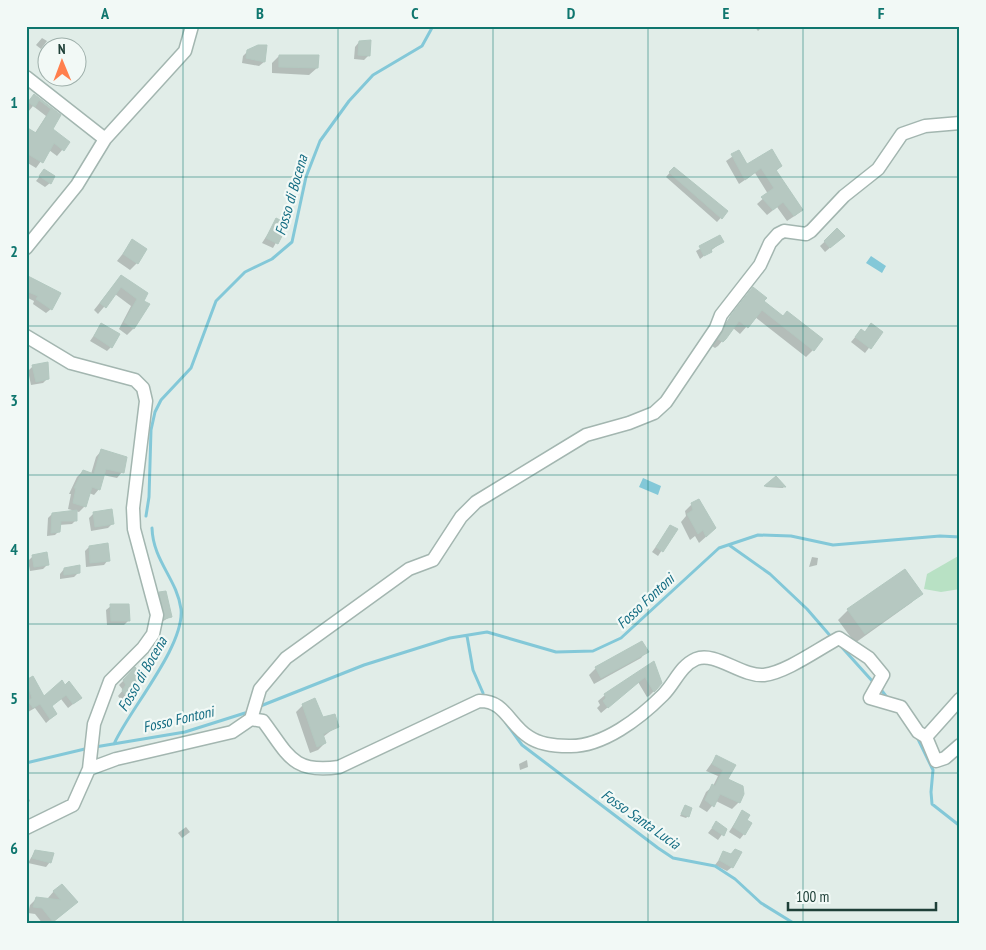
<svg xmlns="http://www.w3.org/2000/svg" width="986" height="950" font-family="'PT Sans Narrow',sans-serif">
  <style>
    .green { fill: #b8e1c4 }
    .water { fill: #83c8d8 }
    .shadow { fill: #0003 }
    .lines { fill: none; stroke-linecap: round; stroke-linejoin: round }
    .stream { stroke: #83c8d8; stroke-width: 3 }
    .building { fill: #b6c8c1; stroke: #b3c8c0 }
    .minor-casing { stroke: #a3b6b0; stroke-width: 15 }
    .minor { stroke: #fff; stroke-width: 12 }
    .grid { fill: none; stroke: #0f766e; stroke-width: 1; stroke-opacity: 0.55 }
    .labels { text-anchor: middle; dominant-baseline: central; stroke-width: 4.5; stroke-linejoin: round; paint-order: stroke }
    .water-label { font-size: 15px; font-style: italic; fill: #136c82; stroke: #f2f9f6 }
    .neatline { fill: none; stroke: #0f766e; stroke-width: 2 }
    .grid-label { font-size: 16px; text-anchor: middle; font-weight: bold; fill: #0f766e }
  </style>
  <rect width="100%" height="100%" fill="#e1ede8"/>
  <path class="green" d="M960,555v34l-19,3 -17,-3 3,-15z"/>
  <path class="water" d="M871,256l15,10 -4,7 -16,-10z
    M643,478l18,8 -3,9 -19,-8z"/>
  <path class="shadow" d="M754,26h9l-5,5z
    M42,38l5,3 -6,8 -5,-4z
    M359,42l10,13 -5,5 -10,-1 1,-12z
    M266,46l-2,16 -5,4 -17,-3 1,-7 5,-5z
    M279,56l38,12 -8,7 -37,-2v-10z
    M34,96l25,19 -8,14 17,14 -11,13 -8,-6 -13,18 -10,-6v-34l9,5 11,-17 -13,-10 -5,6 -2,-1v-7z
    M739,152l8,14h34l-6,6 26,38 -5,5 -9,6 -10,-14 -10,8 -10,-11 11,-10 -13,-21 -16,11 -13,-23z
    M674,168l52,44 -9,10 -51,-45z
    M44,171l6,12 -5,4 -9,-6z
    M277,220l9,5 -13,23 -11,-5z
    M837,230l2,10 -14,12 -5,-6z
    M720,237l2,5 -22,17 -4,-8z
    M133,241l4,22 -7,7 -13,-9z
    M121,276l25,17 -12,35 -7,7 -8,-6 12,-23 -16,-12 -17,20 -4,-4z
    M26,279l25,30 -5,4 -13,-9 1,-3 -8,-4z
    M746,296l17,6 50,48 -7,7 -51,-40 -15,17 -7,-6 -15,18 -3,2 -3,-2 13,-22z
    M102,324l9,23 -4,4 -17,-10z
    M871,325l10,7 -16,21 -14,-11 10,-12 3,3z
    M33,366l15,12 -5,5 -12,2 -3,-14z
    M101,451l21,21 -5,6 -14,-3 -4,14 -5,6 -5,-2 -4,13 -6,6 -11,-3 3,-15h-2l8,-17 6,-6 8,3 5,-17z
    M776,478l8,8 -1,2 -18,-1z
    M692,504l16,31 -9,8 -4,-7 -5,4 -9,-18 5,-6 -1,-5z
    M94,513l18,11 -4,4 -17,3 -2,-13z
    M52,514l24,6 -4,4 -13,1v6l-4,4 -8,1 1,-18z
    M671,526l5,3 -18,27 -6,-4z
    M89,547l19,13 -4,5 -18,2 -1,-16z
    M33,556l15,8 -5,5 -13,2 -2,-10z
    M812,557l6,1 -1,7 -8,2z
    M64,569l15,3 -5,5 -14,2v-5z
    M160,593l10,24 -10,6 -5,-25z
    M921,593l-10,10 -56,40 -17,-23 10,-10z
    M111,606l18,14 -5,5h-17l-1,-15z
    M647,651l-6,7 -47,26 -5,-9 7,-7z
    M653,663l3,26 -7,7 -2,1 -9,-15 -37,31 -4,-5 3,-3 -2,-4 7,-6z
    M135,669l5,15 -18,17 -4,-5 5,-6 -4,-5z
    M33,678l11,20 21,-11 16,11 -13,10 -7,-9 -11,7 6,8 -10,9 -11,-15 -7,4 -2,-3v-28z
    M303,705l34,21 -14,11 2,6 -7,7 -8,3 -14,-41z
    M716,757l18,9 -8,14 13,22 -7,7 -16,-8 -9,11 -8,-5 7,-15 7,-6 5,-10 -12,-5z
    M527,760l1,7 -8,3 -1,-6z
    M26,793l4,8 -4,3z
    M685,806l3,10 -2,2 -6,-2z
    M742,812l4,8 -2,14 -4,5 -11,-7z
    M716,823l10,6 -8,11 -10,-7z
    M186,827l4,5 -8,6 -4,-5z
    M35,851l15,11 -4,5 -18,-4z
    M724,853l6,3 2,11 -5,4 -12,-6z
    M54,891l16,17 -20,16h-7l-8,-10 -7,-1 2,-8 6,-6 14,1 -2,-2z"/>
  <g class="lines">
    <path class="stream" d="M146,516l3,-19 2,-67 4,-18 6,-12 30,-32 25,-67 29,-29 27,-13 20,-17 14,-65 14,-36 29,-40 24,-26 49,-29 11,-20
      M729,545l41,29 37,35 26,30
      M467,636l6,34 10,23
      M838,643l36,40
      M879,687l10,13
      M258,707l106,-42 86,-27 37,-6 69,20 37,-1 28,-13 98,-90 39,-13 33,1 42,9 107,-9 20,1
      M506,723l16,22 136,103 15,10 42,8 20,13 26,24 34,21
      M917,737l16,33 -2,22 1,12 28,22
      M114,744c15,-34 71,-98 67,-135 -4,-30 -28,-48 -29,-81
      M95,747l90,-15 60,-19
      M26,763l63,-15"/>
  </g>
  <path class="building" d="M371,40l-1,16 -12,-1 1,-14z
    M258,45h9l-2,17 -19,-4 1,-8z
    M279,55h40l-1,13 -39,-1z
    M34,94l27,21 -8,14 17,13 -6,9 -10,-8 -11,20 -17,-10v-26l10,6 15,-24 -12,-9 -4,7 -7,-5z
    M772,149l10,17 -6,4 27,40 -9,6 -11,-14 -10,8 -12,-13 13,-9 -13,-20 -16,12 -14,-26 8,-4 8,14z
    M674,167l54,44 -6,8 -49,-43 -4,-4z
    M44,169l11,7 -4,8 -12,-8z
    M276,218l12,6 -10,20 -12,-6z
    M837,228l8,8 -15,12 -6,-7z
    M720,235l4,7 -13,7 1,3 -8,4 -5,-10z
    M132,239l15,10 -9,15 -15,-10z
    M26,275l35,18 -9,17 -16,-11 2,-3 -12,-5z
    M121,275l27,18 -4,8 6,3 -16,25 -10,-7 13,-23 -16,-12 -15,21 -6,-5z
    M753,287l14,11 -3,3 19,15 4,-5 36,28 -9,12 -52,-41 -14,18 -9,-7 -13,18 -3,3 -5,-3 13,-24z
    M101,323l19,11 -8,14 -18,-12z
    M871,323l12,9 -12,17 -16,-12 6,-8 4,3z
    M48,362l1,17 -13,3 -4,-17z
    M101,449l26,8 -3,16 -18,-4 -6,21 -8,-3 -6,20 -13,-4 3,-15h-2l9,-18 11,4z
    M776,476l10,11 -22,-1z
    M699,499l17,29 -10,9 -3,-7 -5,4 -11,-20 6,-4 -2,-7z
    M112,509l2,15 -19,3 -2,-15z
    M77,510v11h-16l-1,11 -9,1 1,-20z
    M670,525l8,4 -15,23 -7,-5z
    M108,543l2,18 -20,2 -1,-17z
    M47,552l2,13 -15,2 -2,-12z
    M80,565v8l-16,2v-7z
    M905,569l18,25 -58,40 -18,-25z
    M166,591l6,26 -8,2 -5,-27z
    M110,604h19l1,17h-19z
    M642,641l7,11 -48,26 -6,-11z
    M654,661l8,22 -5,6 -3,3 -9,-15 -37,31 -5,-7 3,-3 -2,-4z
    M135,667l8,10 -4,3 3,4 -15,14 -5,-8 4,-5 -3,-5z
    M33,676l11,20 18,-16 3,5 4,-4 13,17 -9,6 -7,-9 -14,11 5,8 -7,5 -10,-15 -7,4 -5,-7 4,-3 -6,-18z
    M315,698l8,19 12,-3 4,13 -16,7 3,9 -9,4 -15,-43z
    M716,755l20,10 -8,14 15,7 1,8 -4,9 -20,-9 -6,13 -9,-7 7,-16 3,2 8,-16 -11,-6z
    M685,805l7,3 -3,9 -8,-3z
    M742,810l8,5 -3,5 5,3 -7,12 -12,-8z
    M716,821l11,8 -3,7 -12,-8z
    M735,849l7,3 -9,16 -14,-8 4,-9 8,3z
    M35,850l19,3 -3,10 -19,-5z
    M62,884l16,18 -25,20 -11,-14 -9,-1 3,-10 25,3 -8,-9z"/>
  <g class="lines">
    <defs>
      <path id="minor" d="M26,77l79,62
        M26,248l51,-63 28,-46 80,-88 7,-25
        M26,336l45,27 64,17 8,8 3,13 -13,107 1,21 23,86 -4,19 -10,14 -33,33 -16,43 -5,45 -16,36 -47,23
        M251,719l12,2c25,33 29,53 76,46l140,-66c26,-1 30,24 50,36 10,7 27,9 40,9 34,1 71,-28 94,-51 12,-12 17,-29 33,-36 19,-8 46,18 68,16 23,-3 54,-26 75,-37l30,20 14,17 -13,23 31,9 17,25 8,5 10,24 9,-3 15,-13
        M926,737l34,-38
        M89,769l27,-10 116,-27 19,-13 9,-30 26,-31 123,-89 24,-9 28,-43 15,-15 110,-67 43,-12 25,-10 12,-11 50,-74 5,-13 39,-50 10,-22 8,-9 6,-3 22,3 5,-3 33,-35 34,-27 24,-35 23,-8 35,-3"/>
    </defs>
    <use href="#minor" class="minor-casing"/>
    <use href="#minor" class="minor"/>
  </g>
  <path class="grid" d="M183,26v898M338,26v898M493,26v898M648,26v898M803,26v898M26,177h934M26,326h934M26,475h934M26,624h934M26,773h934"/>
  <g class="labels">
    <g class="water-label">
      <text transform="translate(291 195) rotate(-74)">Fosso di Bocena</text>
      <text transform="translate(645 601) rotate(-43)">Fosso Fontoni</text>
      <text transform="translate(142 674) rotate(-60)">Fosso di Bocena</text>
      <text transform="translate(178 719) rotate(-13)">Fosso Fontoni</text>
      <text transform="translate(641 819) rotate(35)">Fosso Santa Lucia</text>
    </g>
  </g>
  <rect width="986" height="950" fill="none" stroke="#f2f9f6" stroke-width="55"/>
  <g transform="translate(62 62) rotate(359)"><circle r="24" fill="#f2f9f6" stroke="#9eafaa"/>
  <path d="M0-4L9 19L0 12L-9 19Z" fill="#ff7f4d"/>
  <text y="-8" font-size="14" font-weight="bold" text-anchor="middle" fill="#1f4038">N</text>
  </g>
  <path d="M788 902v8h148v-8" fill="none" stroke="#1f4038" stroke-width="2.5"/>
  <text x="796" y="902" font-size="15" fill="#1f4038" stroke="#f2f9f6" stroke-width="4" paint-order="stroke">100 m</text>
  <rect x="28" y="28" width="930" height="894" class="neatline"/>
  <g class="grid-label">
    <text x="105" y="19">A</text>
    <text x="260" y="19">B</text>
    <text x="415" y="19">C</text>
    <text x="571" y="19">D</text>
    <text x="726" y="19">E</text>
    <text x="881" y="19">F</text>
    <text x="14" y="108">1</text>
    <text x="14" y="257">2</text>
    <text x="14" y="406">3</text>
    <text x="14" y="555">4</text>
    <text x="14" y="704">5</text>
    <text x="14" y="854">6</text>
  </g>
</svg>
